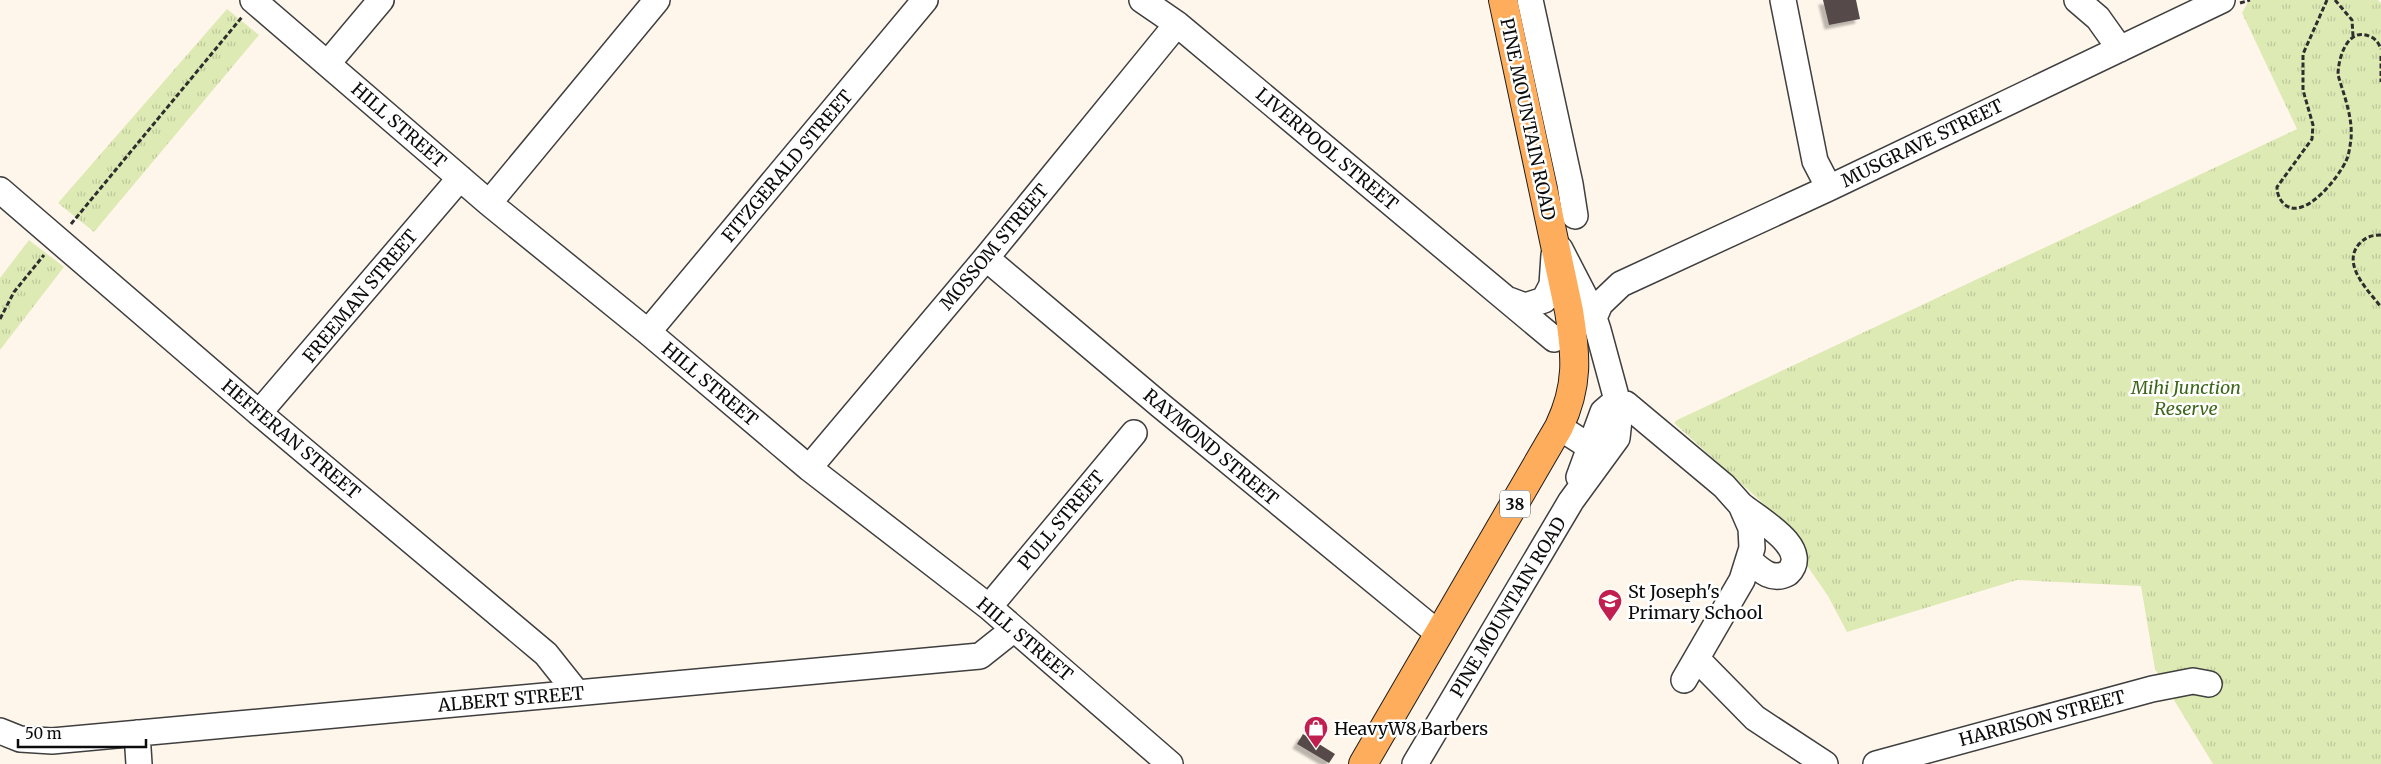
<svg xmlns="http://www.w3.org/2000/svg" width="2381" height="764" font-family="Merriweather,serif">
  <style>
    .park { fill: url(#park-tufts) }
    .building { fill: #554a48; filter: url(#shadow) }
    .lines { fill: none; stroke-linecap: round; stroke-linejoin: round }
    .minor-casing { stroke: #3f3f3f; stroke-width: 28 }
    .major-casing { stroke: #1d1d1d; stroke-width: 30 }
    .path { stroke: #2e2e2e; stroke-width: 3; stroke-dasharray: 5 2.5; stroke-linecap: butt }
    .minor { stroke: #fff; stroke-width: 25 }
    .major { stroke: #fead5d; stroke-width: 28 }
    .labels { text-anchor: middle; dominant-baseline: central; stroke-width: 5; stroke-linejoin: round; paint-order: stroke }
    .shield { fill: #fff; stroke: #555; stroke-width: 1 }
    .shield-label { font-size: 16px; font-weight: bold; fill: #0c0c0c }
    .street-label { font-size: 18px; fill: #0c0c0c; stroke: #fff }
    .park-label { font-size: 18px; font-style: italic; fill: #3d661a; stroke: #fff }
    .poi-label { font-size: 18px; fill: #0c0c0c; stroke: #fff; text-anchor: start }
  </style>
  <defs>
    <pattern id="park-tufts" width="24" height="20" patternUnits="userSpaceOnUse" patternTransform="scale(1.25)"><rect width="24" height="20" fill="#deeab4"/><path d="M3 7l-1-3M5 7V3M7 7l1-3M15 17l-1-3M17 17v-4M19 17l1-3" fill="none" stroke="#bdc89a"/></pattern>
    <filter id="shadow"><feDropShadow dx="-4.5" dy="4.5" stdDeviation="1" flood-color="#0004"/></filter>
  </defs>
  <rect width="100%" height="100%" fill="#fff6eb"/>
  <path class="park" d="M2249,0h129l3,3v761h-168l-58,-95 -14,-83 -124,-6 -170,52 -19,-36 -62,-90 -92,-83 3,-3 620,-291 -55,-116z
    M227,9l32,26 -165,197 -36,-29z
    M29,240l35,27 -64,83v-72z"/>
  <path class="building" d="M1823,0h33l4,19 -31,6z
    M1303,734l32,20 -6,9 -32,-19z"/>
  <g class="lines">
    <defs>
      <path id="minor" d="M253,0l236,203 159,129 161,136 180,139 181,157
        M1142,0l35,24 377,315
        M1530,0l40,184 5,32
        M1783,0l32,161 14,27
        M2077,0l21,18 22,31
        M328,63l53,-63
        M0,190l259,223 287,241 31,39
        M489,203l168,-203
        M986,258l174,147 279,229
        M1509,300l16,6 19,-6 8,-15 2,-30
        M1594,318l6,-14 21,-20 208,-96 393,-188
        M648,332l277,-332
        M259,413l201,-235
        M1559,427l31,20h17
        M809,468l177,-210 191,-234
        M1579,477l24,-65 7,-6 16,-2 98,82 17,19 10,23 1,20 -10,32 -58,100
        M1741,505c15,13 72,43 47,68 -16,9 -28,-3 -39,-13
        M989,607l145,-174
        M1697,659l58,59 70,46
        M0,731l20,8 32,2 928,-85 34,-27
        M137,733l2,31
        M1415,764l156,-263 46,-63 2,-18 -2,-20 -19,-70 -7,-21 -31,-60
        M1876,764l276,-75 41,-8 16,3"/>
      <path id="major" d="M1363,764l196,-337c20,-42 17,-72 10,-116l-66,-311"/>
    </defs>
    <use href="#minor" class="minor-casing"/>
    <use href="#major" class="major-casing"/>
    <path class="path" d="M2327,0l-24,54v36l10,35 -1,14 -35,48c0,6 2,12 7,17 20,18 54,-26 62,-43 3,-6 4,-15 5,-22 2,-21 -7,-44 -13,-64 0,-17 10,-50 33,-38 5,2 8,7 10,12
      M2335,0l17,20 1,16
      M2240,3l10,-3
      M2381,56v26
      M71,224l171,-207
      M2381,235c-9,0 -15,2 -21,8 -20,21 9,48 21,64
      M0,319l14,-27 30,-37"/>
    <use href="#minor" class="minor"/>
    <use href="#major" class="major"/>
  </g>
  <defs>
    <symbol id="school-pin" viewBox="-11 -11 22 30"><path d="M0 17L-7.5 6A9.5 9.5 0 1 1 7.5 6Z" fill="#c11f50" stroke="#fff"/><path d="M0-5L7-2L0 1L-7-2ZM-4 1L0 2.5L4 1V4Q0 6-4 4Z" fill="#fff"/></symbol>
    <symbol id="shop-pin" viewBox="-11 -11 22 30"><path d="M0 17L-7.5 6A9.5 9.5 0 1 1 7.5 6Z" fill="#c11f50" stroke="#fff"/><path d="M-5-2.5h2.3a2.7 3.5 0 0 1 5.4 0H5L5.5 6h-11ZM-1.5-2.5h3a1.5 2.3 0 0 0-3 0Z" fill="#fff"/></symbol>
  </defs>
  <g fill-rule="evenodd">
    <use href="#school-pin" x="1596" y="587" width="28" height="38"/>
    <use href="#shop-pin" x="1302" y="714" width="28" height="38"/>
  </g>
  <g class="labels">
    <rect class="shield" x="1500" y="490.5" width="30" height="27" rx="4"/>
    <g class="shield-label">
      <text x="1515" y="504">38</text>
    </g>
    <g class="street-label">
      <text transform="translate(1528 119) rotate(78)">PINE MOUNTAIN ROAD</text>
      <text transform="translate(399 125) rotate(41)">HILL STREET</text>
      <text transform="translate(1922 143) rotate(-26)">MUSGRAVE STREET</text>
      <text transform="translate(1327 149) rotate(40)">LIVERPOOL STREET</text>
      <text transform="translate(787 166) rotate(-50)">FITZGERALD STREET</text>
      <text transform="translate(994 247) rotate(-50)">MOSSOM STREET</text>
      <text transform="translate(360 296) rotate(-50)">FREEMAN STREET</text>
      <text transform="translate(710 384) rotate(40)">HILL STREET</text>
      <text transform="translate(291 439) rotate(40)">HEFFERAN STREET</text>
      <text transform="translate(1211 447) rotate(40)">RAYMOND STREET</text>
      <text transform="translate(1061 520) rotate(-50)">PULL STREET</text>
      <text transform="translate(1508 607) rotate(-59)">PINE MOUNTAIN ROAD</text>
      <text transform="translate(1025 639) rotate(40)">HILL STREET</text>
      <text transform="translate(511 699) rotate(-5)">ALBERT STREET</text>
      <text transform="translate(2042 718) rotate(-15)">HARRISON STREET</text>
    </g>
    <g class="park-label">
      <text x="2186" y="387">Mihi Junction<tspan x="2186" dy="21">Reserve</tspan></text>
    </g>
    <g class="poi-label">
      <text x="1628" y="591">St Joseph's<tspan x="1628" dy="21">Primary School</tspan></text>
      <text x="1334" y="728">HeavyW8 Barbers</text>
    </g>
  </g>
  <path d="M18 739v8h128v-8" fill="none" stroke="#0c0c0c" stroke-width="2.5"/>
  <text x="25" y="739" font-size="15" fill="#0c0c0c" stroke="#ffffff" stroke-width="4" paint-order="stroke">50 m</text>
</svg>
